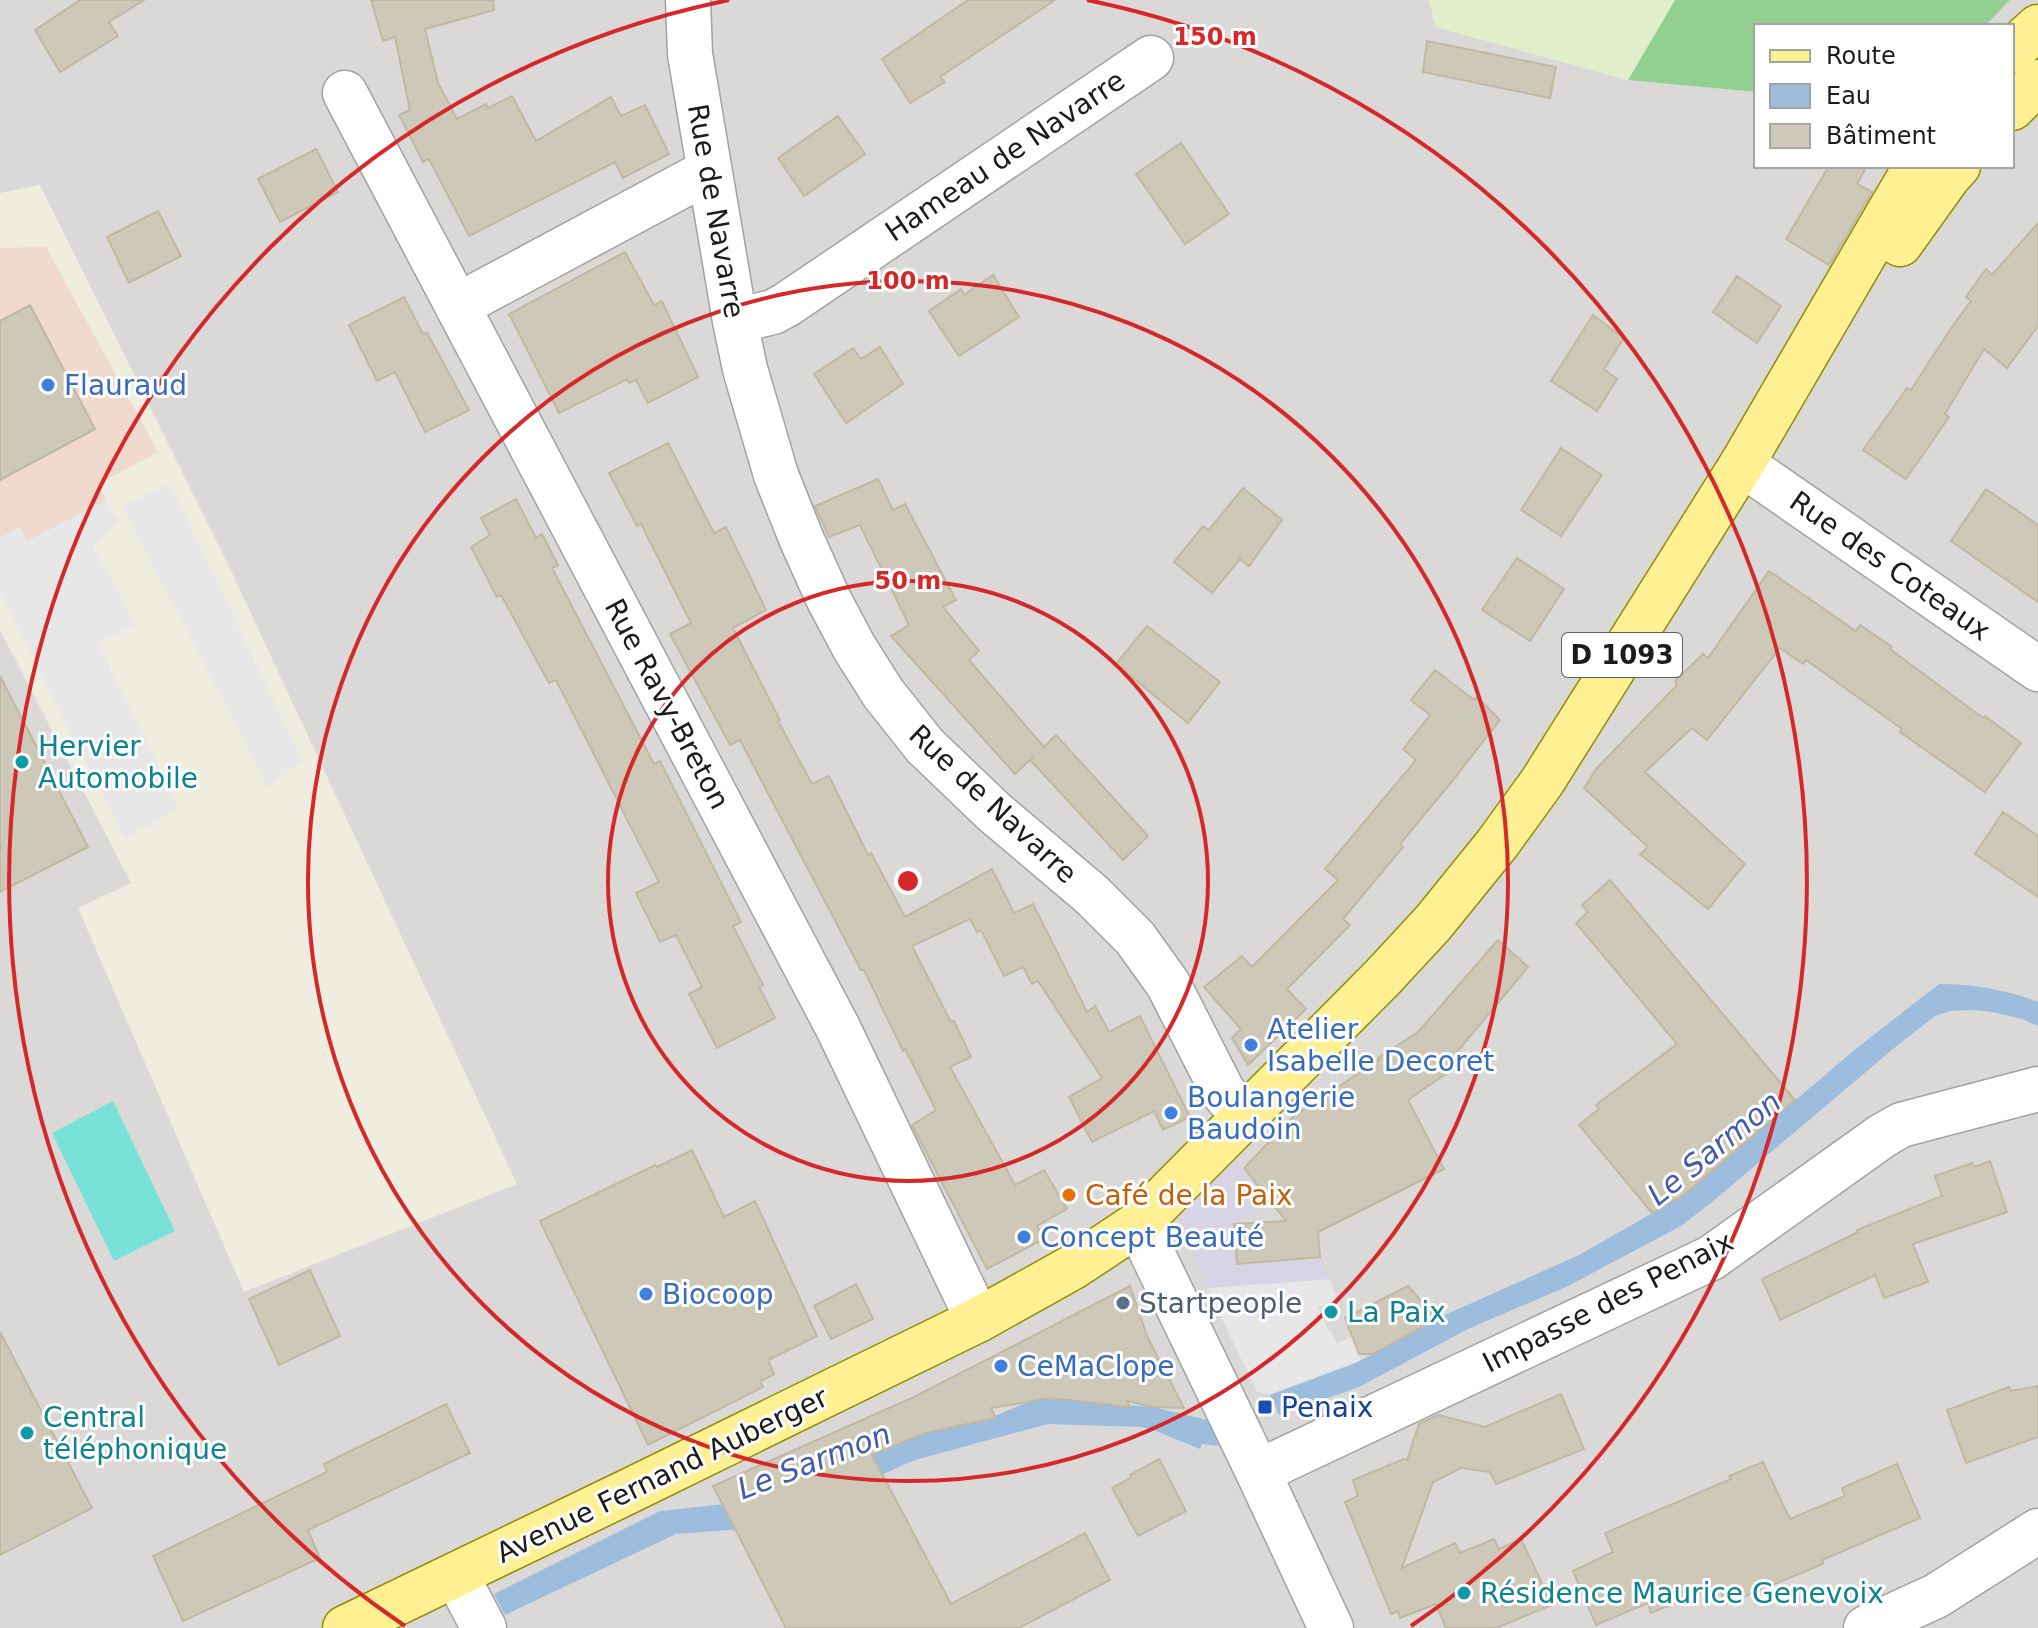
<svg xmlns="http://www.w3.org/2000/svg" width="2038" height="1628" font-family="'DejaVu Sans',sans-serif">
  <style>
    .residential { fill: #dad9d8 }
    .commercial { fill: #f0d9cd }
    .farmland { fill: #e1eec9 }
    .forest { fill: #92d092 }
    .pitch { fill: #78e2d8 }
    .parking { fill: #e7e7e7 }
    .plaza { fill: #d9d4e3 }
    .water { fill: #9dbddf }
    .building { fill: #cec8b9; stroke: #c0b8a2; stroke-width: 2 }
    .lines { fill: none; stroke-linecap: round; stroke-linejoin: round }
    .minor-casing { stroke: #a2a2a2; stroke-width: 47 }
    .major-casing { stroke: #938d00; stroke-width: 47 }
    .minor { stroke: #fff; stroke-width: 44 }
    .major { stroke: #fff094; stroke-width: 44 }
    .ring { fill: none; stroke: #d62828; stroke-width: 4 }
    .shop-dot { fill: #3f7fe0; stroke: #fff; stroke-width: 3 }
    .culture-dot { fill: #0f9aa8; stroke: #fff; stroke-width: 3 }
    .food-dot { fill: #e8710a; stroke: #fff; stroke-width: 3 }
    .service-dot { fill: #5c6f8a; stroke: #fff; stroke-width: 3 }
    .transit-dot { fill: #1a4fb4; stroke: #fff; stroke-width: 3 }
    .labels { text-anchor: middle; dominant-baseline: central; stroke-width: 6; stroke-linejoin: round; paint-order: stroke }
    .shield { fill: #fff; stroke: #5f5f5f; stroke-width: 2 }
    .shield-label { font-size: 26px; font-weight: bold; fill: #1b1b1b }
    .street-label { font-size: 28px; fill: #1b1b1b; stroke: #fff }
    .shop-label { font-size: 28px; fill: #366cbe; stroke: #fff; text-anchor: start }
    .culture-label { font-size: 28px; fill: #0d838f; stroke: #fff; text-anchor: start }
    .food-label { font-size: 28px; fill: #c56008; stroke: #fff; text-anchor: start }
    .service-label { font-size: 28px; fill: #4e5e75; stroke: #fff; text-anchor: start }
    .transit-label { font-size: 28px; fill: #164399; stroke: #fff; text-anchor: start }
    .water-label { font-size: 30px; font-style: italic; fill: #435aaf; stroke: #fff }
    .centre { fill: #d62828; stroke: #fff; stroke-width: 4 }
    .ring-label { font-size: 24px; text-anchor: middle; font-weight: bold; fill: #d62828; stroke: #fff; stroke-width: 6; stroke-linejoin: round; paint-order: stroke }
  </style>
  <rect width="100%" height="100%" fill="#eeede0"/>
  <path class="residential" d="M0,0h1429l7,27 192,53 128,12v74h256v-140h-27l25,-26h28v1628h-2038v-998l131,253 -53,25 166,384 273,-108 -290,-622 -187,-377 -40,8z"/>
  <path class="commercial" d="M46,247l112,205 -59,32 7,17 -79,41 -7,-15 -20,11v-290z"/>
  <path class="farmland" d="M1429,0h246l-47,80 -192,-53z"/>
  <path class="forest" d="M1675,0h335l-25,26h-229v66l-128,-12z"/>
  <path class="pitch" d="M113,1101l62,130 -61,30 -62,-128z"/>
  <path class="parking" d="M170,484l132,276 -33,28 -147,-282z
    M106,501l14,20 -27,25 42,79 -37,18 81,166 -54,29 -125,-245v-55l20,-11 7,14z
    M1330,1279l7,20 -19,8 11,24h2l6,12 15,-6 9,23 -91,34 -13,-2 -50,-104z"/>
  <path class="plaza" d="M1232,1160l12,8 27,34 -36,23 2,39 83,-7 10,22 -123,9 -26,-62 3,-13 10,-14z"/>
  <path class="water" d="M1939,984c33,0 69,6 99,18v24l-16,-7 -29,-7 -20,-2 -23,1 -15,5 -42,33 -181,153 -31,24 -115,61 -96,41 -111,59 -80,28 -9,-20 86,-32 89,-48 134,-60 105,-60 174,-148z
    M1050,1398l43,5 60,4 54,13 7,12 4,14 -16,-2 -2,5 -44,-18 -14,-4 -94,-3 -133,36 -63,28 -95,40 -81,6 -171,81 -11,-21 166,-83 95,-10 167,-67 73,-18 28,-12z"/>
  <path class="building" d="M80,0h64l-35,22 9,14 -58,36 -25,-42z
    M371,0h122l1,10 -69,19 13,54 19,36 29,-15 2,4 24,-12 24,45 75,-44 10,19 24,-11 24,49 -46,24 -8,-16 -146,74 -40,-77 -6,3 -24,-47 11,-5 -15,-73 -12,4z
    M968,0h87l-115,77 5,5 -35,21 -28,-44z
    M1427,41l129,26 -6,31 -127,-26z
    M838,116l27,38 -61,42 -26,-38z
    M1181,143l48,71 -44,30 -49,-70z
    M316,149l22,43 -58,30 -22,-43z
    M1829,166h38l-10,18 15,8 -43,73 -43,-26z
    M158,211l23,45 -52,27 -22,-46z
    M2038,223v103l-31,42 -23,-19 -39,65 4,3 -43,62 -43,-29 44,-62 4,2 40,-62 20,-27 -5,-4 20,-28 6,6z
    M625,252l29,53 8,-4 36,76 -50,26 -12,-23 -7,3 -2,-4 -68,34 -50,-99z
    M993,275l26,42 -60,39 -30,-45 32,-22 3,6z
    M1737,276l44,30 -24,37 -44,-31z
    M404,297l19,37 4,-1 42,77 -44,22 -30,-60 -18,9 -28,-56z
    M30,305l65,124 -95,51v-159z
    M1593,315l31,23 -20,31 13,10 -20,32 -46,-30z
    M880,347l23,37 -57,39 -32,-49 39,-26 8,11z
    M668,443l46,90 12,-6 40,83 -33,18 47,92 -2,1 34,63 17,-8 39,79 3,-2 34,64 87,-48 22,44 19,-9 54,108 8,-6 14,26 31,-16 50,101 -27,13 -9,-19 -62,31 -23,-45 33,-19 -64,-97 -6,3 -9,-17 -19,9 -23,-46 -4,2 -7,-13 -58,27 39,76 3,-1 17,36 -21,10 65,118 29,-15 23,39 -30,17 7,13 -57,30 -75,-144 24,-15 -31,-61 -2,2 -39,-81h-3l-121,-230 -10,5 -60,-111 21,-11 -50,-99 -4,2 -28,-53z
    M1561,448l41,27 -41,61 -40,-26z
    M878,479l15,31 12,-6 51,96 -13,7 36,44 -10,9 75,87 12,-12 92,101 -25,24 -93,-100 4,-4 -19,18 -124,-138 18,-11 -49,-100 -31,12 -14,-31z
    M1243,488l39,32 -33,46 -9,-7 -28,34 -38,-31 29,-36 6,4z
    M1986,489l52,36v77l-87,-61z
    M516,499l20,39 6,-4 16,31 -6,3 102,196 6,-3 81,161 -8,4 30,59 -4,2 16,31 -58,30 -28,-54 13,-7 -26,-52 -16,7 -24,-49 23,-11 -103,-202 -7,3 -48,-88 -4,2 -26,-50 19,-12 -9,-17z
    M1517,558l47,31 -34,52 -48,-31z
    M1769,571l87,60 4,-6 32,22 -2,2 93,69 2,-2 36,27 -36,49 -85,-60 2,-3 -96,-69 -3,4 -23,-16 -73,92 -15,-12 -47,44 100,92 -37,45 -68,-55 8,-7 -64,-59 13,-20 80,-83 -2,-4 28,-27 5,4z
    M1147,626l73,56 -32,41 -72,-59z
    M1435,670l39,30 3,-3 23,23 -47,60 -53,64 3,3 -60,72 7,6 -63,64 19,20 -58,56 -16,-27 9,-9 -37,-42 38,-31 10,11 86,-87 -13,-11 91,-109 -13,-11 27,-34 -19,-15z
    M0,676l88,171 -88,45z
    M2003,812l35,24v61l-63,-43z
    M1610,880l185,220 -111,95 -32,18 -73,-88 20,-16 -3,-4 81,-61 -101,-121 12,-11 -6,-7z
    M1498,940l30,27 -77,92 5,8 -48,33 36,69 -126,63 2,25 -83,7 -3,-40 52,-3 -42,-53 51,-53 84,-55 -1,-2 40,-26z
    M692,1150l32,67 31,-16 62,135 -49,24 6,14 -14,8 3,5 -115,58 -108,-224 115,-56 2,2z
    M1990,1161l17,51 -94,32 15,38 -44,16 -9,-23 -95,45 -18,-41 96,-47 -1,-2 85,-34 -7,-20 37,-13 3,4z
    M310,1270l30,66 -61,29 -30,-66z
    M856,1284l17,35 -42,20 -17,-33z
    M1130,1286l17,50 37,72 -31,-1 -26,-6 3,6 -79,-9 -60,10 5,10 -71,15 -53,22 79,149 134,-71 25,47 -91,48h-233l-73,-142 201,-89z
    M1408,1286l29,33 -64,35h-14l-14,-36z
    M0,1332l92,176 -92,47z
    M2038,1386v51l-72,26 -19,-53 62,-23 2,4z
    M1561,1394l23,55 -88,35 -6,-12 -29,-4 -28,14 -31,86 53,-25 5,10 34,-14 5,10 22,-10 31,66 -56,23h-50l-10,-24 -36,14 -2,-7 -7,3 -46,-112 13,-6 -5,-16 51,-21 3,1 12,-36 19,-9 47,12z
    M446,1404l24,49 -162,77 12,28 -137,63 -30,-65 174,-84 -3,-8z
    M1159,1459l27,52 -48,25 -26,-48 19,-10 -1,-3z
    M1763,1462l27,57 55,-23 -3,-8 55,-24 23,54 -98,42 1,4 -97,40 -8,-19 -67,28 -3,-10 -52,22 -23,-54 40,-19 -8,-19 126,-54 -2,-3z"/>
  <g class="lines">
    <defs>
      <path id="minor" d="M688,0l2,54 45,267 10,48 31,106 25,63 27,60 26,49 29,46 42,53 69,66 98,83 43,43 33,46 55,108 21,25
        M345,93l493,935 140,292
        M457,306l252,-135
        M735,321l38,-9 13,-7 365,-247
        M1742,464l296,205
        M1138,1224l120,248 73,156
        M1258,1472l453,-214 171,-122 19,-11 137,-36
        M456,1575l28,53
        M1866,1628l70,-32 102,-65"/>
      <path id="major" d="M2012,51l26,-24
        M2012,108l26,-26
        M1900,244l48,-67 10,-11
        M345,1628l280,-135 353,-173 95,-53 65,-43 245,-247 50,-54 64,-79 45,-62 200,-318 174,-298"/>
    </defs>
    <use href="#minor" class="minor-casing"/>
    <use href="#major" class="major-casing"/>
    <use href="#minor" class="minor"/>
    <use href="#major" class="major"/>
  </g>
  <g class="ring">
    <circle cx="908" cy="881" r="300"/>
    <circle cx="908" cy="881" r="600"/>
    <path d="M405 1626A899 899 0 0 1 729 0M1087 0A899 899 0 0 1 1411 1626"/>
  </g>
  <g class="shop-dot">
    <circle cx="48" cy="385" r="8"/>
    <circle cx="1251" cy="1045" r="8"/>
    <circle cx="1171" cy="1113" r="8"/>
    <circle cx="1024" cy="1237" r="8"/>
    <circle cx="646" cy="1294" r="8"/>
    <circle cx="1001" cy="1366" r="8"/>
  </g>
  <g class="culture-dot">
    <circle cx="22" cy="762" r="8"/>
    <circle cx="1331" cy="1312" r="8"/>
    <circle cx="27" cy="1433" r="8"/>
    <circle cx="1464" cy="1593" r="8"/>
  </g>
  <circle class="food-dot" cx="1069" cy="1195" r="8"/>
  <circle class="service-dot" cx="1123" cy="1303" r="8"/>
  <rect class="transit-dot" x="1257" y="1399" width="16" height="16" rx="4"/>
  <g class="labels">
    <rect class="shield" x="1562" y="633" width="120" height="44" rx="6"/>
    <g class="shield-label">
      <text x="1622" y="655">D 1093</text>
    </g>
    <g class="street-label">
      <text transform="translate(1005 156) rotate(-34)">Hameau de Navarre</text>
      <text transform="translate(716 211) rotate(80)">Rue de Navarre</text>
      <text transform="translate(1890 566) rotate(35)">Rue des Coteaux</text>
      <text transform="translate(667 704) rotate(62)">Rue Ravy-Breton</text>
      <text transform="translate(993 804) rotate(43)">Rue de Navarre</text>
      <text transform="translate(1608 1302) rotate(-27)">Impasse des Penaix</text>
      <text transform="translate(662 1475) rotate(-26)">Avenue Fernand Auberger</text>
    </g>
    <g class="shop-label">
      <text x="64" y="385">Flauraud</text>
      <text x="1267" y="1029">Atelier<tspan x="1267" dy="32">Isabelle Decoret</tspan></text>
      <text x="1187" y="1097">Boulangerie<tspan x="1187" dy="32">Baudoin</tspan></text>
      <text x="1040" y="1237">Concept Beauté</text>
      <text x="662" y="1294">Biocoop</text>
      <text x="1017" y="1366">CeMaClope</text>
    </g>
    <g class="culture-label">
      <text x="38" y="746">Hervier<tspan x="38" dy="32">Automobile</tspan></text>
      <text x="1347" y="1312">La Paix</text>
      <text x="43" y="1417">Central<tspan x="43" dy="32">téléphonique</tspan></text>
      <text x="1480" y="1593">Résidence Maurice Genevoix</text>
    </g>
    <g class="food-label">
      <text x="1085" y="1195">Café de la Paix</text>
    </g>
    <g class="service-label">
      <text x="1139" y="1303">Startpeople</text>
    </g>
    <g class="transit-label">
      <text x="1281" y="1407">Penaix</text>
    </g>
    <g class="water-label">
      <text transform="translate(1714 1148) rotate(-39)">Le Sarmon</text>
      <text transform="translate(814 1461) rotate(-21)">Le Sarmon</text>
    </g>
  </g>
  <circle cx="908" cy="881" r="12" class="centre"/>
  <g class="ring-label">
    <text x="1215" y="45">150 m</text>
    <text x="908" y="289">100 m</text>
    <text x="908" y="589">50 m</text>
  </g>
  <rect x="1754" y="24" width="260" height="144" fill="#ffffff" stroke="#a4a4a4" stroke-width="2"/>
  <rect x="1770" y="50" width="40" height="12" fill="#fff094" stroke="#a4a4a4" stroke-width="2"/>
  <text x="1826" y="64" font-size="24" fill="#1b1b1b">Route</text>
  <rect x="1770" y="84" width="40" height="24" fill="#9dbddf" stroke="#a4a4a4" stroke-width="2"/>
  <text x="1826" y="104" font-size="24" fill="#1b1b1b">Eau</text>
  <rect x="1770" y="124" width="40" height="24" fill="#cec8b9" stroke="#a4a4a4" stroke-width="2"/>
  <text x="1826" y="144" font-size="24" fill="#1b1b1b">Bâtiment</text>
</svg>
